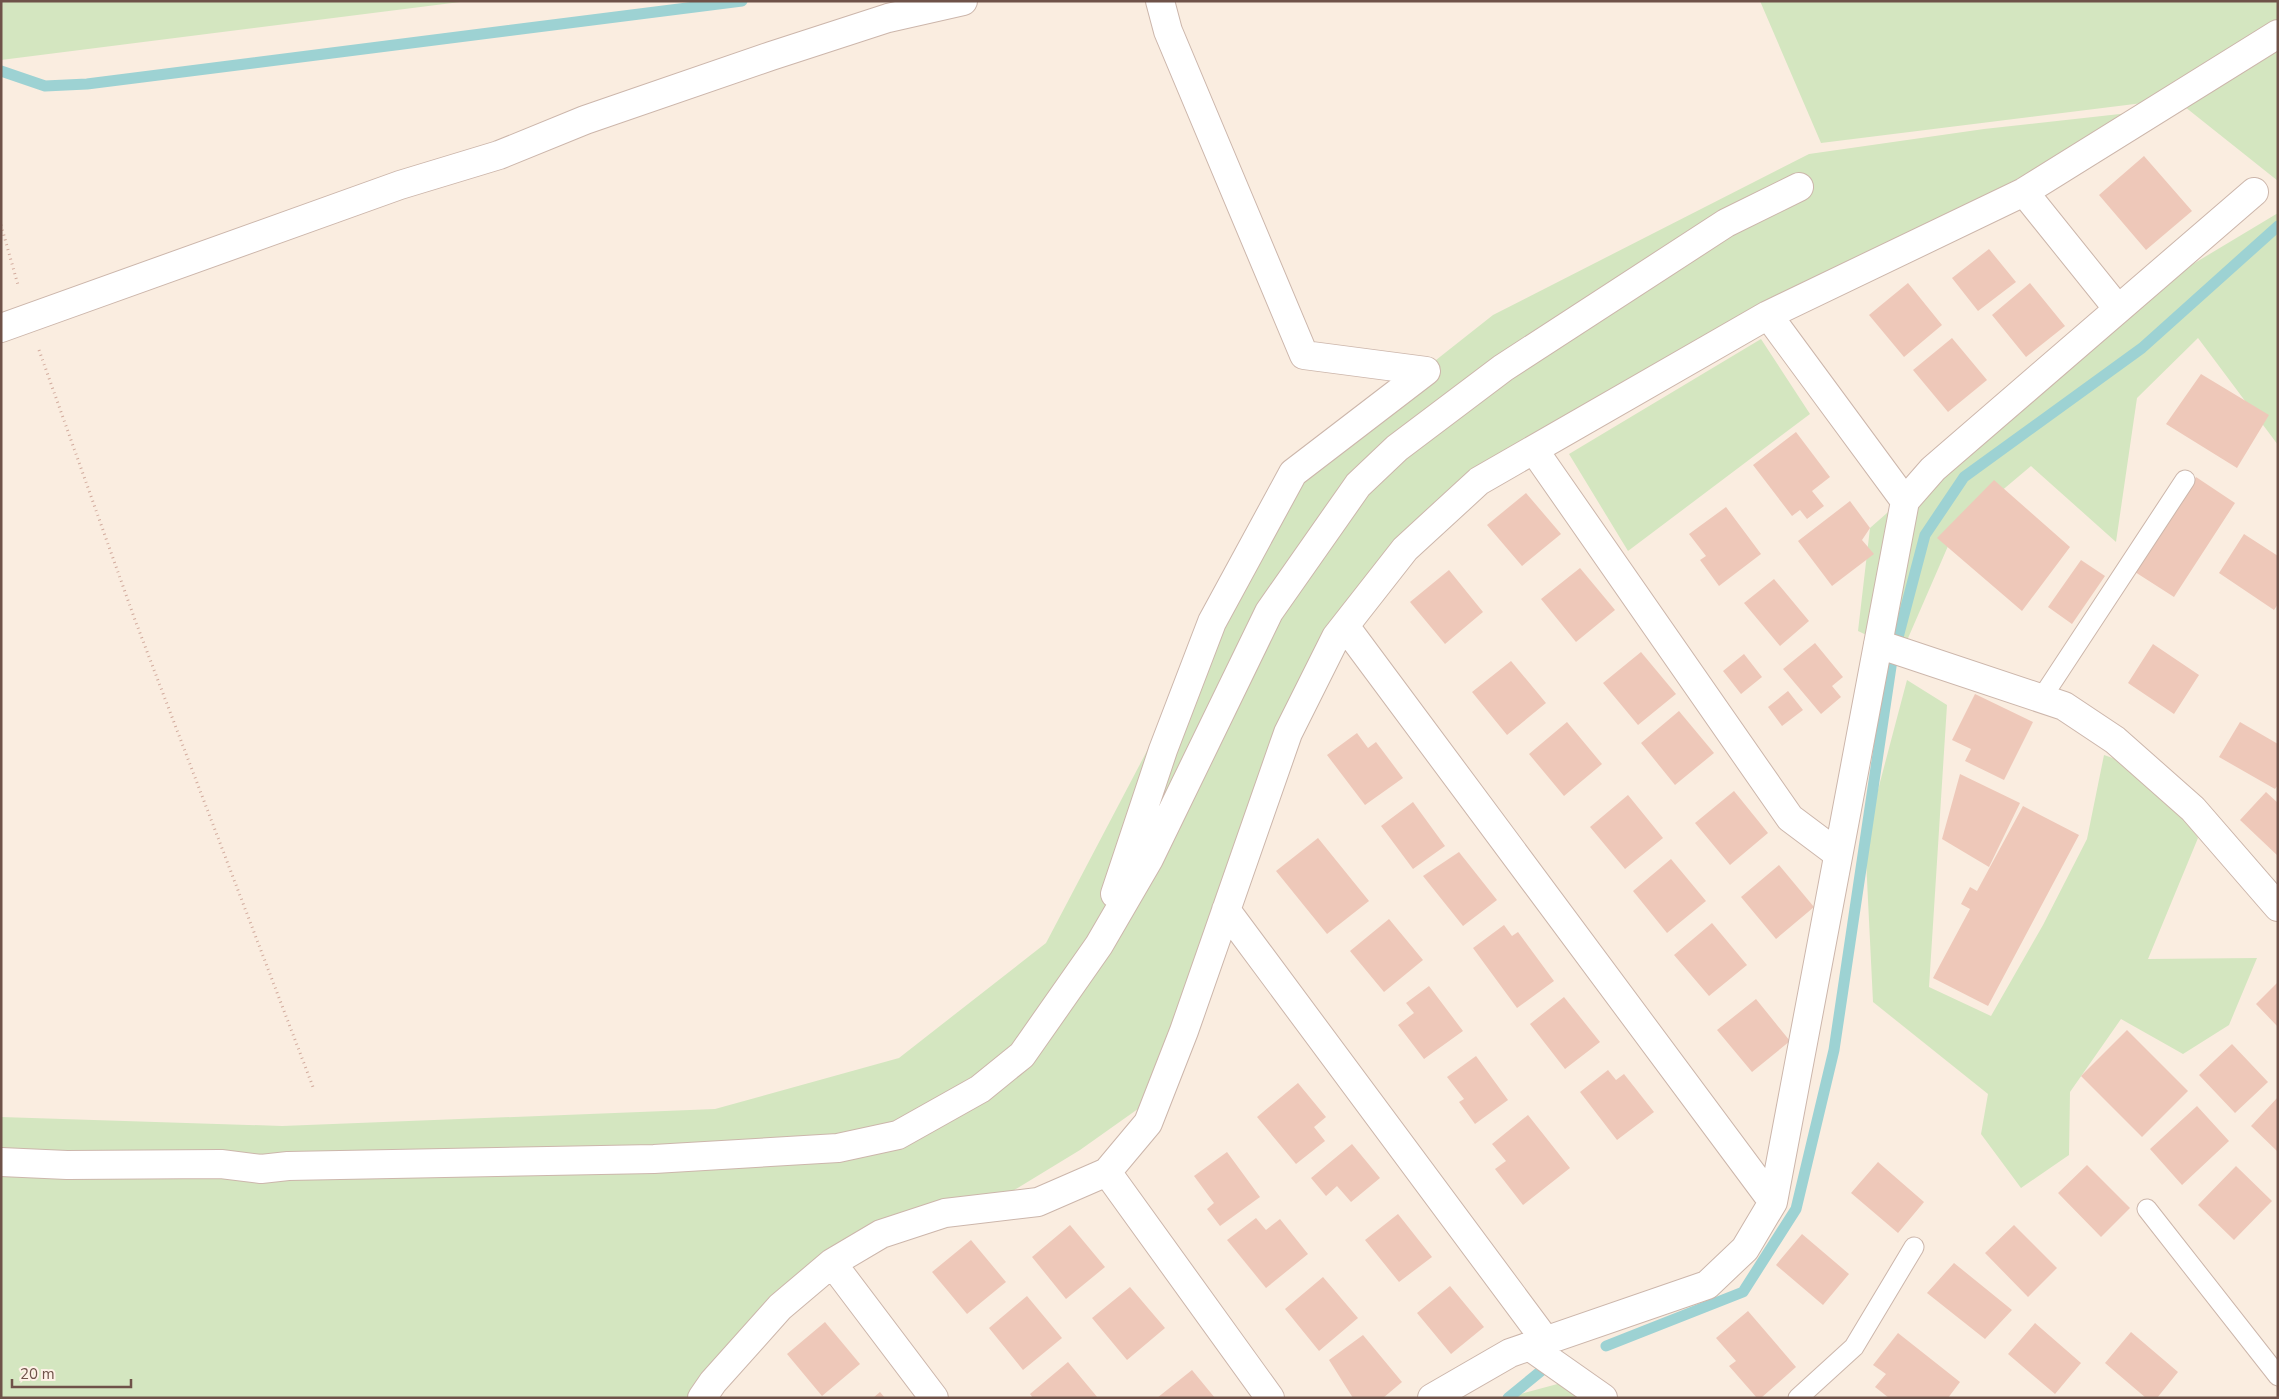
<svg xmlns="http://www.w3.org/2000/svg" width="2279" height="1399" font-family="'Nunito Sans',sans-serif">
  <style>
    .green { fill: #d4e6c0 }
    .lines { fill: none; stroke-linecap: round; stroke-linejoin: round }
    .stream { stroke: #9dd2d3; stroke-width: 11 }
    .building { fill: #eec8b9 }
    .service-casing { stroke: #ccb6ab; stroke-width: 21 }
    .minor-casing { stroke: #ccb6ab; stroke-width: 30 }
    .path { stroke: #d2ab9d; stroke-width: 3; stroke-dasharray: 1 4; stroke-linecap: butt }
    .service { stroke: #fff; stroke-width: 19 }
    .minor { stroke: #fff; stroke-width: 28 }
  </style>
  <rect width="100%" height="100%" fill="#faede0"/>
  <path class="green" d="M1,1h467l-467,59z
    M1760,1h518v180l-103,-82 -354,44z
    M2156,110l-559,303 -181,127 -128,193 -129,361 -79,56 -95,58 -104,26 -101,73 -77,91h-702v-281l281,9 433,-17 184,-51 147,-115 247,-470 200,-158 316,-161 175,-25z
    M2278,213v232l-80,-107 -61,60 -21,144 -85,-76 -76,64 -53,122 -44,-21 12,-103 248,-219z
    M1761,339l49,75 -182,137 -59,-97z
    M1907,680l40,25 -18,282 62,29 52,-91 44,-86 17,-84 46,16 48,67 -50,121 109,-1 -28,67 -46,29 -62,-35 -51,73 -1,63 -48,33 -40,-54 7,-40 -115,-92 -8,-163z
    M1576,1379l22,19h-92z"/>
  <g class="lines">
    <path class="stream" d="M1,71l44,15 42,-2 655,-83
      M1606,1346l137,-54 53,-83 38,-159 58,-390 33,-125 39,-58 178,-129 136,-122
      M1508,1398l33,-27"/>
  </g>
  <path class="building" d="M2144,156l48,55 -46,39 -47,-55z
    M1989,249l27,33 -38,29 -26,-33z
    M1908,283l34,42 -38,32 -35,-42z
    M2030,283l35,43 -39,31 -34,-42z
    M1952,338l35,42 -39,32 -35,-42z
    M2201,374l68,41 -32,53 -71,-44z
    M1796,432l34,45 -18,14 12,15 -17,13 -7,-9 -8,6 -39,-51z
    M2196,477l39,26 -61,94 -39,-25z
    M1994,480l76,67 -48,64 -85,-73z
    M1526,493l35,41 -39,32 -35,-41z
    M1850,501l20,27 -8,12 12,14 -42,32 -34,-45z
    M1726,507l35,47 -42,32 -19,-26 6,-4 -17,-22z
    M2244,534l34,22v48l-4,6 -55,-37z
    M2081,560l24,16 -33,48 -24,-17z
    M1580,568l35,42 -39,32 -35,-43z
    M1449,570l34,42 -38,32 -35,-42z
    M1774,579l35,42 -29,25 -36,-43z
    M1815,643l28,34 -11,9 9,11 -20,17 -38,-45z
    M2153,644l46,31 -25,39 -46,-31z
    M1641,652l35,42 -38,31 -35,-42z
    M1744,654l18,23 -21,17 -18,-23z
    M1511,661l35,42 -39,32 -35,-43z
    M1788,691l15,19 -21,16 -14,-19z
    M1975,694l58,28 -29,58 -39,-19 6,-12 -19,-9z
    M1679,711l35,42 -39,32 -34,-42z
    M1567,722l35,42 -38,32 -35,-42z
    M2240,722l38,22v41l-3,4 -56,-32z
    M1357,733l11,15 8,-6 27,36 -38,27 -38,-50z
    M1960,774l60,29 -31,64 -47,-28z
    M1734,791l34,42 -38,32 -35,-42z
    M2266,792l12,11v53l-38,-36z
    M1628,795l35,43 -38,31 -35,-42z
    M1413,802l32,44 -32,23 -32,-43z
    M2023,806l56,29 -91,171 -55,-28 37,-69 -9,-5 9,-17 7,4z
    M1318,838l51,63 -42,33 -51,-63z
    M1459,852l38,48 -34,26 -40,-50z
    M1671,859l35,42 -39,32 -34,-42z
    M1779,865l35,42 -38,32 -35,-42z
    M1389,919l34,41 -39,32 -34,-41z
    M1712,923l35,42 -38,31 -35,-41z
    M1504,925l8,11 6,-4 36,49 -37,27 -44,-60z
    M2278,982v45l-22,-23z
    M1429,986l34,45 -39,28 -26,-34 16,-12 -8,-10z
    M1564,997l36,45 -35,27 -35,-45z
    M1756,999l34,42 -38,31 -35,-42z
    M2127,1030l61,61 -46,46 -61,-61z
    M2232,1044l36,38 -33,31 -36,-38z
    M1476,1056l32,44 -33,24 -16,-22 5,-3 -17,-22z
    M1608,1070l8,10 8,-6 30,38 -37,28 -37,-48z
    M1298,1083l28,34 -12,10 11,14 -29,23 -39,-47z
    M2278,1097v55l-27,-26z
    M2197,1106l32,35 -47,44 -32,-36z
    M1528,1115l42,53 -47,37 -28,-36 11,-8 -14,-17z
    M1352,1144l28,34 -29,24 -14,-16 -11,10 -15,-18z
    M1227,1152l33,45 -40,29 -13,-17 7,-6 -20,-27z
    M1878,1162l46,40 -26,31 -47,-40z
    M2087,1165l43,43 -29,29 -43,-44z
    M2236,1166l36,35 -38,39 -36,-35z
    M1398,1214l34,43 -33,25 -34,-42z
    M1256,1218l10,12 14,-11 28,35 -42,34 -39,-48z
    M1070,1225l35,42 -39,32 -34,-42z
    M2014,1225l43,43 -29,29 -43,-44z
    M1802,1234l47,40 -26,31 -47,-40z
    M971,1240l35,42 -39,32 -35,-42z
    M1954,1263l58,47 -27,29 -58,-46z
    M1323,1277l35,41 -39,33 -34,-42z
    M1450,1286l34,41 -33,27 -34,-41z
    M1130,1287l35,41 -38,32 -35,-42z
    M1027,1296l35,42 -39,32 -34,-42z
    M1748,1311l48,56 -35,31h-4l-28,-32 7,-5 -20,-23z
    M825,1322l35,42 -38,32 -35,-42z
    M2035,1323l46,40 -26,31 -47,-40z
    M2131,1332l47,40 -21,26h-11l-41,-35z
    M1898,1333l62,49 -12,16h-59l-14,-11 11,-13 -13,-9z
    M1363,1335l39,47 -19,16h-30l-24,-38z
    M1068,1362l30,36h-65l-3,-4z
    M1192,1370l23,28h-58z
    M880,1392l5,6h-12z"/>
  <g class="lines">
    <defs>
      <path id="service" d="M2041,699l144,-219
        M2147,1209l131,167
        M1798,1398l56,-51 60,-100"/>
      <path id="minor" d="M2024,192l94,117
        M1768,315l137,186
        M1,328l399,-143 99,-30 86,-35 186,-64 117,-38 75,-17
        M1534,450l256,368 48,36
        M1345,626l428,576
        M1878,644l186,62 51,34 78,69 85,98
        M1115,894l48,-144 49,-128 81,-149 133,-102 -122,-16 -136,-324 -8,-30
        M1226,910l320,431
        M1,1162l66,3 154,-1 40,5 27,-3 366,-7 184,-11 60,-13 82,-46 42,-34 77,-110 50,-86 120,-247 89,-127 39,-37 106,-80 223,-145 73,-36
        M1107,1172l163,226
        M832,1263l102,135
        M1529,1346l74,52
        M702,1398l11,-16 67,-75 52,-44 49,-29 64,-21 93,-11 69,-30 41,-49 36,-92 104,-298 48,-96 69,-88 74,-68 289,-166 256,-123 254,-158
        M1432,1398l78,-45 197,-68 38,-36 28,-47 132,-701 28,-32 321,-277"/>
    </defs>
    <use href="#service" class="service-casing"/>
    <use href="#minor" class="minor-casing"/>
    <path class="path" d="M1,225l17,60
      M39,350l96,270 178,467"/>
    <use href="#service" class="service"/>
    <use href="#minor" class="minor"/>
  </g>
  <rect width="2279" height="1399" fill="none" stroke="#6f5249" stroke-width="5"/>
  <path d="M12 1379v8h119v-8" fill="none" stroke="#6f5249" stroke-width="2.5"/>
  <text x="20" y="1379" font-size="15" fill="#6f5249" stroke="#fef1e6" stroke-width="4" paint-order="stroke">20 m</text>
</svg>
